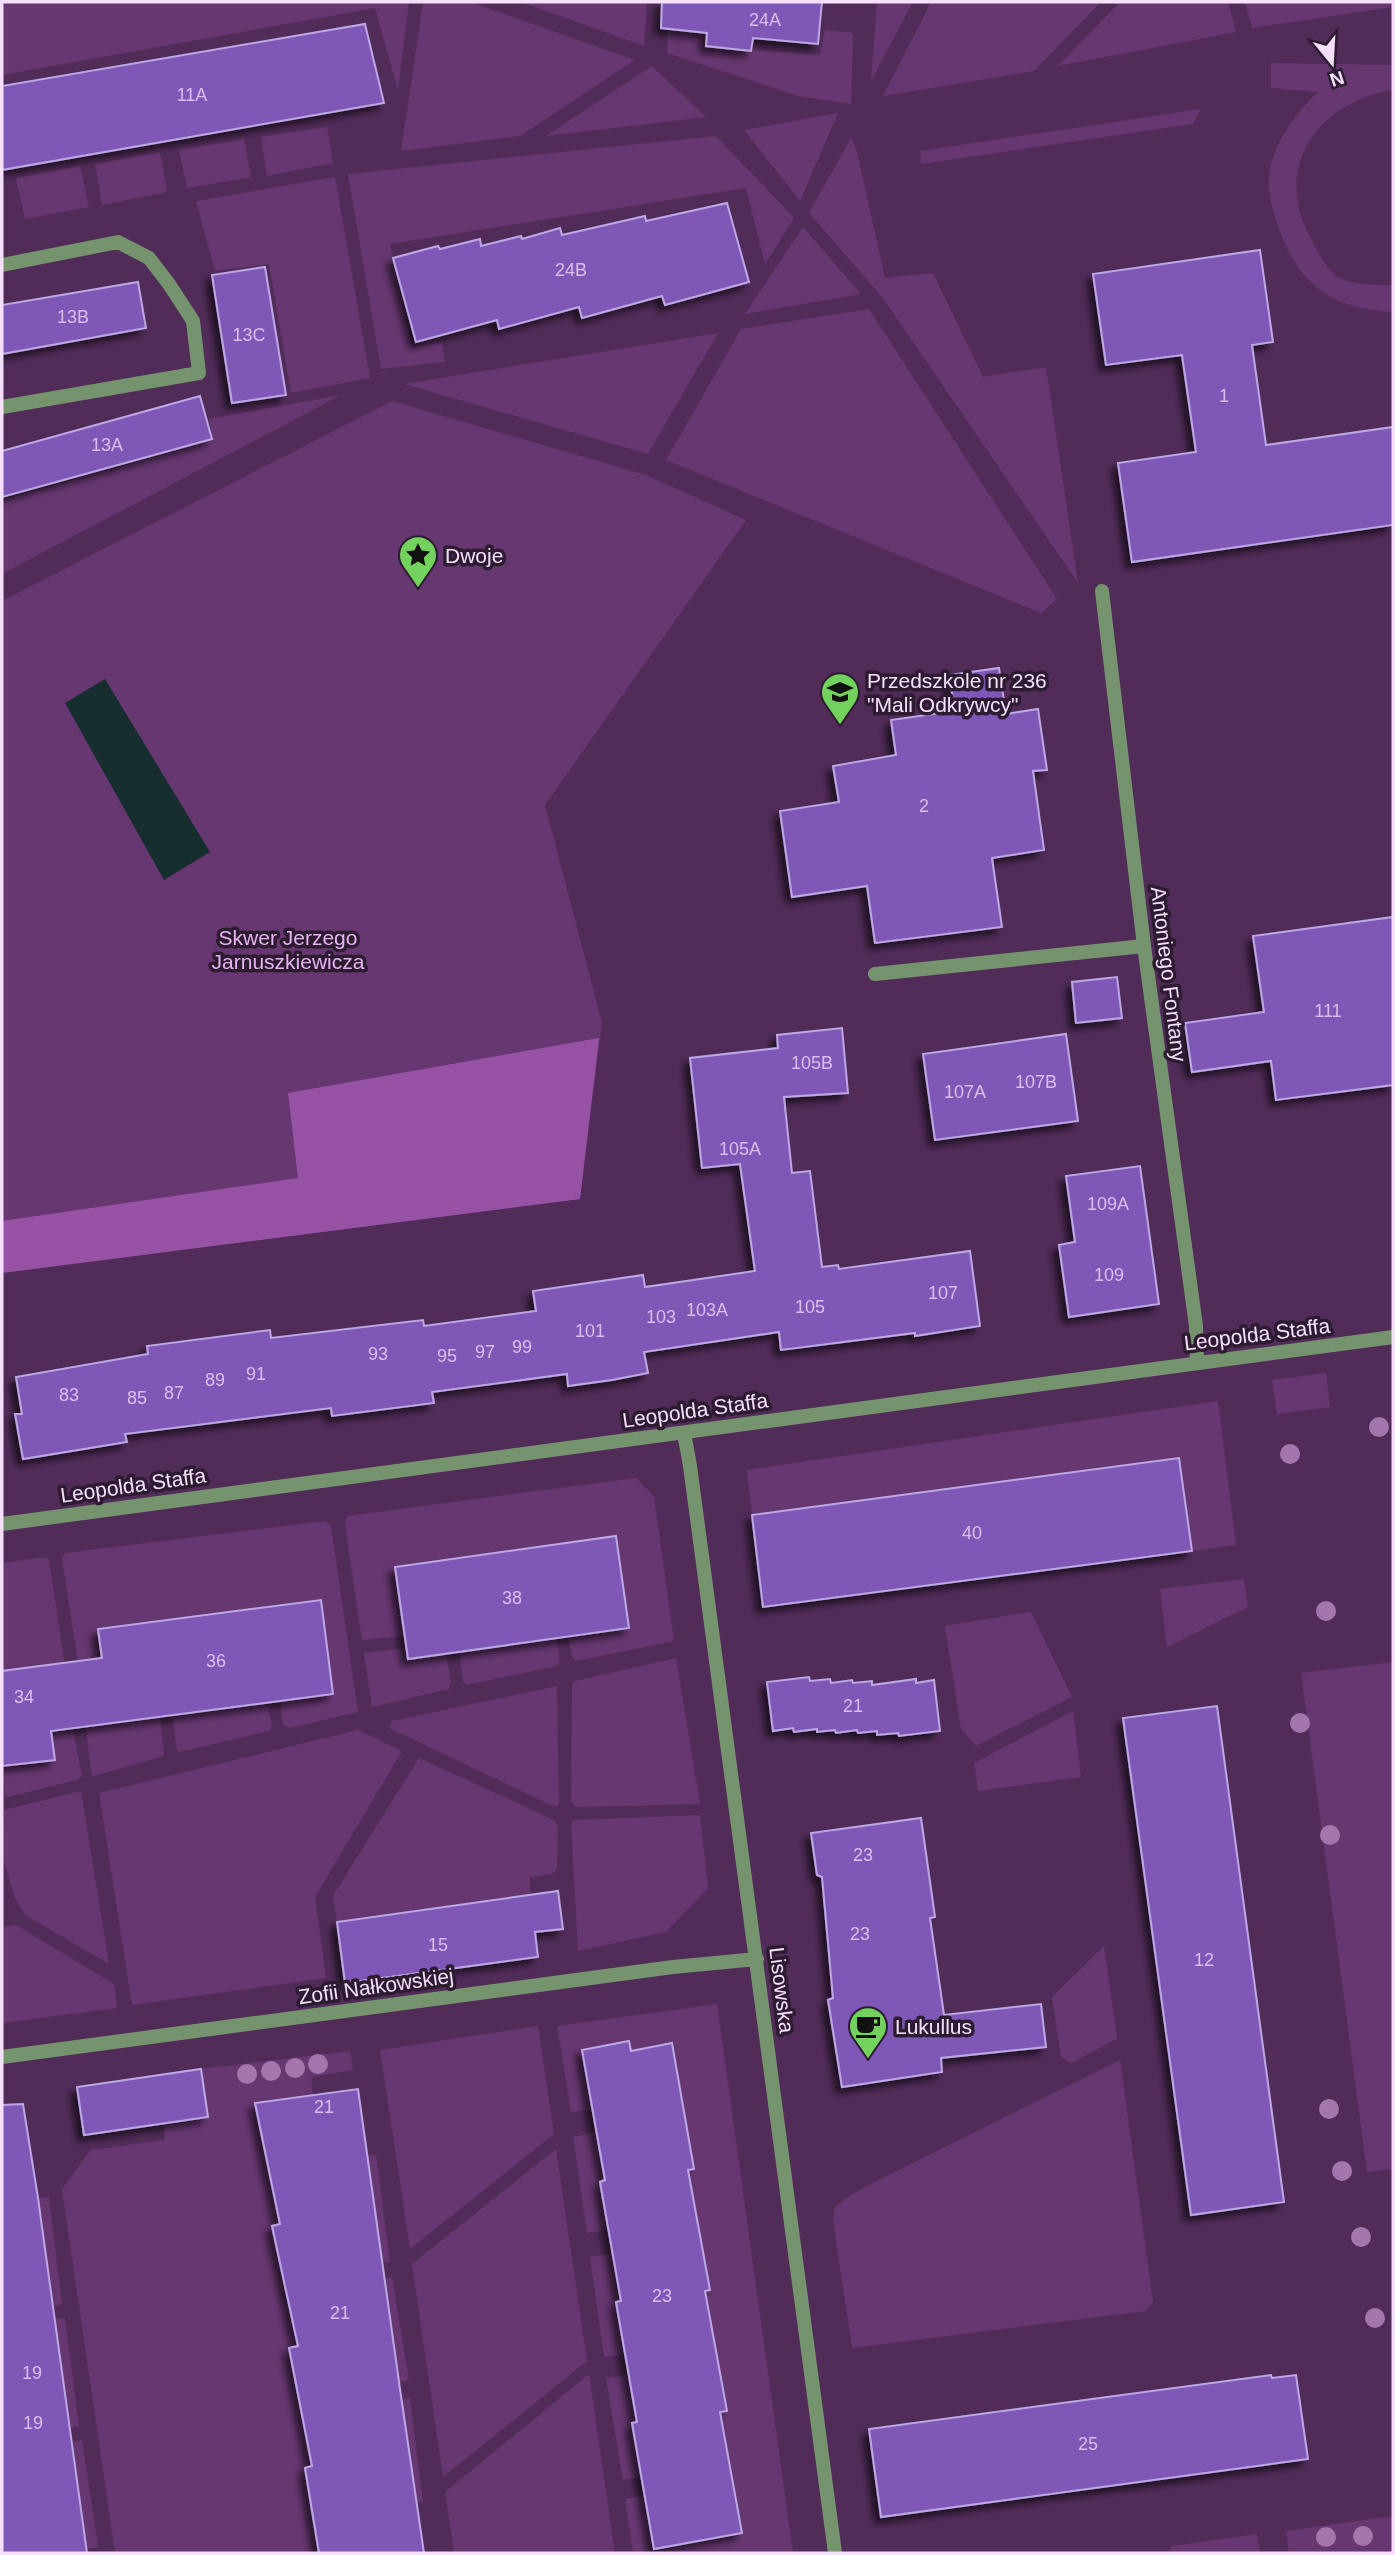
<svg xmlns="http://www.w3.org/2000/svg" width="1395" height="2555" font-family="Helvetica,sans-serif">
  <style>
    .green { fill: #673771 }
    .forest { fill: #9752a6 }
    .water { fill: #172e2f }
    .building { fill: #7f59b7; stroke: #bda8e5; stroke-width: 2; filter: url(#shadow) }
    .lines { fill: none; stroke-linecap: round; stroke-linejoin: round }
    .service { stroke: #75946e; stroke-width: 14 }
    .minor { stroke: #75946e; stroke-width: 14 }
    .tree { fill: #a476ae }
    .labels { text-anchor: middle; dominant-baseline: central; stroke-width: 7; stroke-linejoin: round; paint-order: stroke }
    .number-label { font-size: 18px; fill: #d8bee9 }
    .poi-label { font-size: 21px; fill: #f5dffa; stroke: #2d1c31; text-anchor: start }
    .park-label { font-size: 21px; fill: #e7b2f3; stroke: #2d1c31 }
    .street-label { font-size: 21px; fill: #f5dffa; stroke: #2d1c31 }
  </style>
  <defs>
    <filter id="shadow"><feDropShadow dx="-6" dy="6" stdDeviation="3.5" flood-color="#0009"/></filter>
  </defs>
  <rect width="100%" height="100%" fill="#512c59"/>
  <path class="green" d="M2,2h407l-11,88 -23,-82 -373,67z
    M423,2h47l165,58 -115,76 -119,15z
    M521,2h126l-3,44z
    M668,2h43l-5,44 114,9 5,-25 28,3 -2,71 -53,-8 -131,-43z
    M877,2h36l-42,79z
    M931,2h170l-67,69 -151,25z
    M1120,2h108l8,30 -178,34z
    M1245,2h148v5l-141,21z
    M1271,63l122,2v25c-75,12 -122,77 -82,149 7,13 16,32 29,39 12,7 39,7 53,7v27c-59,-3 -93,-25 -113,-81 -6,-15 -11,-31 -11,-47 -1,-35 25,-69 49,-92l-47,-4z
    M652,66l54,51 -160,19z
    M1201,109l-8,15 -272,40 -1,-13z
    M838,113l-38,88 -56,-71z
    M327,127l6,36 -66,13 -6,-39z
    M716,136l78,82 -29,46 -19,-76 -356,56 22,103 30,-4 3,19 -64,7 -33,-195z
    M851,138l5,10 29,130 48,-5 50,104 63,-10 32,216 -195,-285 -74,-85z
    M244,139l7,38 -64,11 -8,-38z
    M160,152l7,40 -65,13 -7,-41z
    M80,166l9,41 -64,12 -9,-41z
    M335,177l35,201 -79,15 -22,-129 -54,7 -19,-70z
    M803,227l58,67 -116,20z
    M869,309l188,290 -16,14 -375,-153 75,-131z
    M718,333l-70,121 -244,-70z
    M341,395l-339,179v-74l211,-60 -4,-21z
    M392,401l254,74 100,45 -201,285 57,218 -22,176 -578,74v-672z
    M1326,1373l4,34 -53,7 -5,-34z
    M1218,1401l18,144 -44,6 -13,-93 -427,57 -5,-45z
    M636,1478l18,18 20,145 -98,20 -4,-5 -4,-19 61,-9 -13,-92 -221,31 10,69 -43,4 -17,-115 2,-9z
    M325,1521l6,5 27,186 -69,16 -6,-4 -3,-23 53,-7 -12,-94 -222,29 10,81 -23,4 -24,-155 3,-6z
    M45,1557l4,3 24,159 -30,-53 -41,5v-108z
    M1244,1579l4,28 -81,40 -7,-58z
    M1031,1612l41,85 -96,49 -15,-17 -16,-103z
    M556,1638l4,23 -4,5 -89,19 -4,-4 -4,-29z
    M407,1648l1,11 38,-5 5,28 -2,7 -77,18 -8,-54z
    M676,1658l24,146 -124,3 -5,-5 1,-117 3,-4z
    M1393,1662v507l-26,3 -66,-499z
    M557,1686l2,118 -4,3 -166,-79 3,-7z
    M267,1702l5,25 -3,4 -89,21 -3,-2 -5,-35z
    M1073,1711l8,66 -103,14 -4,-28z
    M160,1716l4,40 -70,20 -3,-2 -5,-47z
    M358,1730l44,21 -87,146 11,81 -194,27 -33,-212z
    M73,1731l9,45 -5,4 -69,17 -3,-3 -3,-28 49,-34z
    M419,1758l135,62 4,7 -1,42 -5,5 -22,3v19l-193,26 -4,-26z
    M81,1791l28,173 -84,-49 -10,-17 -13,-42 2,-46z
    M700,1815l8,73 -42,44 -88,19 -7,-127 3,-4z
    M16,1925l98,59 3,24 -115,15v-96z
    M1104,1946l13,93 -46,24 -10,-6 -9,-60z
    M717,2004l76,549h-160l-8,-54 19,-4 10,53 88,-15 -23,-120 7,-2 -24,-119 8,-3 -24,-119 8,-2 -22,-124 -41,7 -2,-10 -36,68 -22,3 -14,-86z
    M538,2026l16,108 -144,115 -30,-199z
    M350,2051l3,19 -42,7 2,19 -33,128 -8,2 26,120 -9,2 23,118 -7,2 14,85h-204l-53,-364 29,-39 74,-10 -2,-17 45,-6 -7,-48z
    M1120,2060l33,242 -7,9 -294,37 -19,-128 2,-12 11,-10 28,-16z
    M596,2132l9,48 -5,2 9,48 -22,3 -14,-96z
    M556,2149l31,212 -144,116 -31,-213z
    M376,2154l14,108h-8l-14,-106z
    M49,2197l13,107 -9,3 -15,-109z
    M612,2253l9,48 -5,2 10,51 -22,3 -14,-100z
    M392,2277l17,103 -10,2 -14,-103z
    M65,2318l14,108 -9,2 -15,-109z
    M589,2374l26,179h-161l-9,-61z
    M629,2375l8,47 -4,1 9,54 -19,3 -17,-102z
    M410,2398l13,104 -7,1 -14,-104z
    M82,2440l16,107 -12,2 -14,-107z
    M1393,2516v37h-104l-3,-22z
    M1257,2534l3,19h-91l3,-7z"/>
  <path class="forest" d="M599,1038l-19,161 -578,74v-52l296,-43 -10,-85z"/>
  <path class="water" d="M105,679l105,173 -46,28 -99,-177z"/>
  <path class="building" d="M662,2h160l-4,42 -65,-6 -2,13 -45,-5 1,-13 -46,-5z
    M365,24l19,79 -382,67v-84z
    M727,203l22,79 -84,23 -3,-9 -80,22 -3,-11 -80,22 -2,-9 -81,22 -23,-84 45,-12 2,3 40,-10 1,7 40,-10 1,3 38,-11 2,7 83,-19 1,5z
    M1260,250l13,92 -21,3 14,100 127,-18v98l-261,37 -14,-99 78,-11 -14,-97 -76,10 -13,-91z
    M265,267l21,128 -54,8 -20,-128z
    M138,282l8,46 -144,26v-49z
    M200,396l12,43 -210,58v-46z
    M999,668l7,46 32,-5 9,61 -14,1 11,79 -52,8 10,69 -127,16 -8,-57 -75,11 -12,-86 59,-9 -6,-36 63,-11 -5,-35 64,-9 -6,-36z
    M1393,917v168l-117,15 -5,-39 -79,11 -7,-49 79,-11 -11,-76z
    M1117,977l5,41 -46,5 -4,-41z
    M842,1028l6,65 -64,4 8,76 18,-2 12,96 16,-2 1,4 131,-18 10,75 -65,10v-3l-134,17 -2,-18 -135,20 4,21 -36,7 -44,6 -1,-12 -135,18 2,11 -102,13 -1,-8 -206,26 2,8 -104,17 -8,-45h7l-6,-37 132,-23 -1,-8 123,-16 1,8 152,-18 1,6 112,-15 -3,-20 110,-16 2,12 110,-16 -15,-107 -38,4 -12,-110 88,-10 -1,-13z
    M1066,1034l12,87 -143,19 -12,-86z
    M1140,1166l19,138 -90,13 -10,-72 16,-3 -9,-66z
    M1179,1458l13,93 -429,56 -11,-92z
    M616,1536l13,92 -221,31 -13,-92z
    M321,1600l12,94 -282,37 4,29 -53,6v-95l100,-13 -4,-29z
    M809,1677l1,4 20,-2 1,4 21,-3 1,3 19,-2v4l44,-6v4l18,-3 6,51 -41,5 -1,-3 -21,2v-4l-19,2 -1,-3 -21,3 -1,-3 -18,2v-3l-23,3 -1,-4 -20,3 -6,-49z
    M1217,1706l67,496 -93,13 -68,-497z
    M921,1818l14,99 -5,1 14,97 97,-11 5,43 -105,11 1,14 -100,15 -14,-87 5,-2 -11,-121 -5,-2 -6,-42z
    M558,1891l5,38 -28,3 3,25 -193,26 -8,-61z
    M629,2041l2,10 41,-8 22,126 -6,1 22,120 -5,1 22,120 -7,1 22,121 -88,16 -22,-126 5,-1 -21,-120 5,-1 -21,-119 5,-2 -23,-130z
    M201,2069l7,48 -124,18 -7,-48z
    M358,2089l42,300 24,164h-105l-14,-85 7,-2 -23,-118 9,-2 -26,-120 8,-2 -25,-121z
    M23,2104l15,94 49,355h-85v-448z
    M1271,2375l1,3 24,-3 12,84 -427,58 -12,-88z"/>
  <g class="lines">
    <path class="service" d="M875,974l269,-28"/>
    <path class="minor" d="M2,265l116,-23 31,16 20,26 24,37 6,52 -197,34
      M1102,591l42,355 52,380 1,37
      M684,1433l6,33 145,1087
      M2,1524l1391,-187
      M2,2057l671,-90 84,-8"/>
  </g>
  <g class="tree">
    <circle cx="1379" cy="1427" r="10"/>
    <circle cx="1290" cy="1454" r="10"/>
    <circle cx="1326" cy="1611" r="10"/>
    <circle cx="1300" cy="1723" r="10"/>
    <circle cx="1330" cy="1835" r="10"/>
    <circle cx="318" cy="2064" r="10"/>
    <circle cx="295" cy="2068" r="10"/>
    <circle cx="271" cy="2071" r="10"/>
    <circle cx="247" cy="2074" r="10"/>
    <circle cx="1329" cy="2109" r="10"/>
    <circle cx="1342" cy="2171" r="10"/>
    <circle cx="1361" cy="2237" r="10"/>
    <circle cx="1375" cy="2318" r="10"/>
    <circle cx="1363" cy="2536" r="10"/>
    <circle cx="1326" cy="2537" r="10"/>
  </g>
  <defs>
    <symbol id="sight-pin" viewBox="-11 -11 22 30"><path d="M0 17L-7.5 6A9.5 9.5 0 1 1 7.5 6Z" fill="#72d25d" stroke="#2d1c31"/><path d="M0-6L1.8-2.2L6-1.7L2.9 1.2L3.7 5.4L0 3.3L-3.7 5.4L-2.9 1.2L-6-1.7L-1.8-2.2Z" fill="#111"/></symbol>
    <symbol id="school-pin" viewBox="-11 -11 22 30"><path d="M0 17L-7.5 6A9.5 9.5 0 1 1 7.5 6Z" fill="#72d25d" stroke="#2d1c31"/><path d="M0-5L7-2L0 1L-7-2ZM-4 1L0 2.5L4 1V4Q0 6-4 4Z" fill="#111"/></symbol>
    <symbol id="cafe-pin" viewBox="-11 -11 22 30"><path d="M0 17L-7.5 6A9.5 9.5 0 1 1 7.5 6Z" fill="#72d25d" stroke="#2d1c31"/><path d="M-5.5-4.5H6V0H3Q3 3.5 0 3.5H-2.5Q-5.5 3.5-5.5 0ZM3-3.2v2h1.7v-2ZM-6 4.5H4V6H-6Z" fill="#111"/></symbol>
  </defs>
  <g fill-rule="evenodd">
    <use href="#sight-pin" x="396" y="533" width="44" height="60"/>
    <use href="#school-pin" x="818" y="670" width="44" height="60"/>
    <use href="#cafe-pin" x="846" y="2004" width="44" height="60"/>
  </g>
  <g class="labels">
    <g class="number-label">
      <text x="765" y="20">24A</text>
      <text x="192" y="95">11A</text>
      <text x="571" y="270">24B</text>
      <text x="73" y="317">13B</text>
      <text x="249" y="335">13C</text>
      <text x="1224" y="396">1</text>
      <text x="107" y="445">13A</text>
      <text x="924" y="806">2</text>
      <text x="1328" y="1011">111</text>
      <text x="812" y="1063">105B</text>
      <text x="1036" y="1082">107B</text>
      <text x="965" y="1092">107A</text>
      <text x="740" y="1149">105A</text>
      <text x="1108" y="1204">109A</text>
      <text x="1109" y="1275">109</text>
      <text x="943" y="1293">107</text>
      <text x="810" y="1307">105</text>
      <text x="707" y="1310">103A</text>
      <text x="661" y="1317">103</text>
      <text x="590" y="1331">101</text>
      <text x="522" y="1347">99</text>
      <text x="485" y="1352">97</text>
      <text x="378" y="1354">93</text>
      <text x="447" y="1356">95</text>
      <text x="256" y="1374">91</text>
      <text x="215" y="1380">89</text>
      <text x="174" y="1393">87</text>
      <text x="69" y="1395">83</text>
      <text x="137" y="1398">85</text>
      <text x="972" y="1533">40</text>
      <text x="512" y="1598">38</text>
      <text x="216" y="1661">36</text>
      <text x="24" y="1697">34</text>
      <text x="853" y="1706">21</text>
      <text x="863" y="1855">23</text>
      <text x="860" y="1934">23</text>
      <text x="438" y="1945">15</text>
      <text x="1204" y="1960">12</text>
      <text x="324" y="2107">21</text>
      <text x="662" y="2296">23</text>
      <text x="340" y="2313">21</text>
      <text x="32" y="2373">19</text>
      <text x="33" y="2423">19</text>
      <text x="1088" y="2444">25</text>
    </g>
    <g class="poi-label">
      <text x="445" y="555">Dwoje</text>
      <text x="867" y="680">Przedszkole nr 236<tspan x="867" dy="24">"Mali Odkrywcy"</tspan></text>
      <text x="895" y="2026">Lukullus</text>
    </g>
    <g class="park-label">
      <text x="288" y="937">Skwer Jerzego<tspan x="288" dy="24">Jarnuszkiewicza</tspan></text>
    </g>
    <g class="street-label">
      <text transform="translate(1169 974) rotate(83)">Antoniego Fontany</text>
      <text transform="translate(1257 1334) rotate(-7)">Leopolda Staffa</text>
      <text transform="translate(695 1410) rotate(-8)">Leopolda Staffa</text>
      <text transform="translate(133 1485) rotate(-8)">Leopolda Staffa</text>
      <text transform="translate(376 1986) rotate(-8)">Zofii Nałkowskiej</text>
      <text transform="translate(782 1990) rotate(83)">Lisowska</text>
    </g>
  </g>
  <rect width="1395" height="2555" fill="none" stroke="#f5dffa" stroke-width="7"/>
  <g transform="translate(1332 63) rotate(162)" stroke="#2d1c31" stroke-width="5" paint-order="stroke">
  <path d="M0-5L12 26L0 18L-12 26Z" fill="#f5dffa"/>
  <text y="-10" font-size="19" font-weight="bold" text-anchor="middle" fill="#f5dffa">N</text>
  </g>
</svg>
